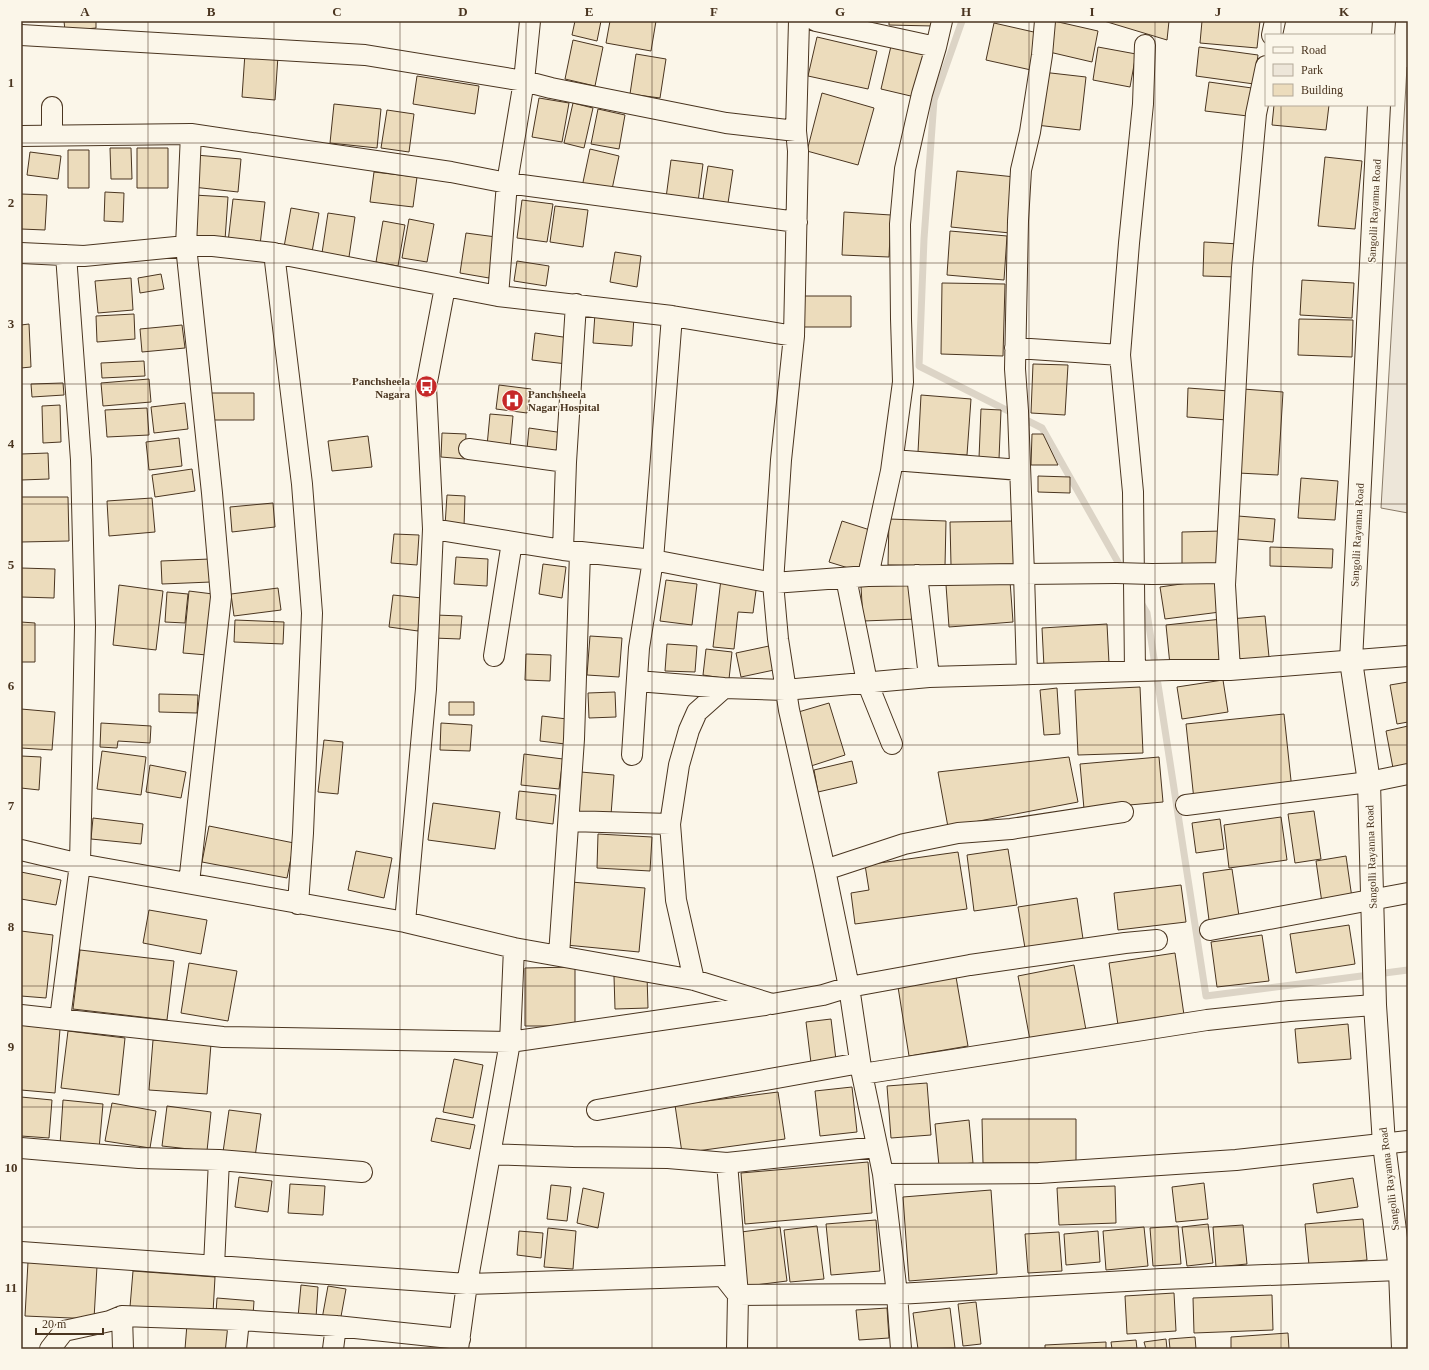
<svg xmlns="http://www.w3.org/2000/svg" width="1429" height="1370" font-family="Georgia,serif">
  <style>
    .green { fill: #ede6d9; stroke: #887966 }
    .lines { fill: none; stroke-linecap: round; stroke-linejoin: round }
    .stream { stroke: #dcd4c6; stroke-width: 7 }
    .building { fill: #ecdcbc; stroke: #4a3520 }
    .minor-casing { stroke: #4a3520; stroke-width: 22 }
    .tertiary-casing { stroke: #4a3520; stroke-width: 24 }
    .minor { stroke: #fbf6e9; stroke-width: 20 }
    .tertiary { stroke: #fbf6e9; stroke-width: 22 }
    .minor-bridge-casing { stroke: #4a3520; stroke-width: 22; stroke-linecap: butt }
    .minor-bridge { stroke: #fbf6e9; stroke-width: 20 }
    .grid { fill: none; stroke: #4a3520; stroke-width: 1; stroke-opacity: 0.55 }
    .labels { text-anchor: middle; dominant-baseline: central; stroke-width: 3; stroke-linejoin: round; paint-order: stroke }
    .street-label { font-size: 11px; fill: #4a3520; stroke: #fbf6e9 }
    .poi-label { font-size: 11px; font-weight: bold; fill: #4a3520; stroke: #fbf6e9; text-anchor: end }
    .neatline { fill: none; stroke: #4a3520; stroke-width: 1.5 }
    .grid-label { font-size: 13px; text-anchor: middle; font-weight: bold; fill: #4a3520 }
  </style>
  <rect width="100%" height="100%" fill="#fbf6e9"/>
  <path class="green" d="M1407,67h1v446l-27,-5z"/>
  <g class="lines">
    <path class="stream" d="M962,21l-28,79 -10,139 -5,127 123,62 81,143
      M1140,601l7,12 59,383 202,-26"/>
  </g>
  <path class="building" d="M64,21h32v7l-31,3z
    M575,21h26l-4,20 -25,-6z
    M610,21h46l-5,30 -45,-8z
    M889,21h44v5l-44,-1z
    M1054,21l44,10 -6,31 -47,-11z
    M1104,21h65l-2,19z
    M1202,21h58l-3,27 -57,-5z
    M994,23l44,10 -7,37 -45,-10z
    M817,37l60,14 -9,38 -60,-13z
    M573,40l30,7 -8,39 -30,-7z
    M891,46l34,8 -10,43 -34,-8z
    M1098,47l38,7 -6,33 -37,-7z
    M1199,47l59,8 -4,29 -58,-8z
    M245,53l33,3 -3,44 -33,-3z
    M636,54l30,5 -6,39 -30,-4z
    M1042,72l44,5 -6,53 -44,-5z
    M417,76l62,10 -4,28 -62,-10z
    M1209,82l43,6 -4,28 -43,-5z
    M822,93l52,15 -16,57 -51,-14z
    M539,98l30,5 -7,39 -30,-5z
    M573,103l20,5 -9,40 -20,-5z
    M334,104l47,5 -4,39 -47,-5z
    M1274,105h55l-3,25 -54,-5z
    M598,109l27,6 -6,34 -28,-5z
    M387,110l27,4 -5,38 -28,-4z
    M110,148h21l1,31h-21z
    M137,148h31v40h-31z
    M590,149l29,7 -8,38 -29,-7z
    M68,150h21v38h-21z
    M30,152l31,4 -3,23 -31,-4z
    M196,155l45,4 -3,33 -45,-5z
    M1325,157l37,4 -7,68 -37,-3z
    M671,160l32,4 -5,38 -32,-4z
    M708,166l25,4 -5,33 -25,-4z
    M957,171l58,6 -5,56 -59,-6z
    M374,172l43,5 -4,30 -43,-5z
    M105,192l19,1 -1,29 -19,-1z
    M21,194l26,1 -2,35 -24,-1z
    M194,195l34,2 -3,43 -34,-3z
    M233,199l32,3 -5,43 -32,-3z
    M522,200l31,4 -6,38 -30,-4z
    M555,206l33,4 -5,37 -33,-5z
    M291,208l28,5 -7,39 -28,-5z
    M844,212l47,3 -2,42 -47,-2z
    M328,213l27,4 -6,40 -27,-4z
    M409,219l25,5 -7,38 -25,-4z
    M383,221l22,4 -7,41 -22,-4z
    M950,231l57,5 -3,44 -57,-5z
    M466,233l30,4 -7,41 -29,-5z
    M1204,242l35,2 -1,33 -35,-1z
    M615,252l26,4 -4,31 -27,-5z
    M517,261l32,5 -3,20 -32,-5z
    M161,274l3,15 -24,4 -2,-15z
    M131,278l2,32 -35,3 -3,-32z
    M1302,280l52,3 -2,35 -52,-3z
    M942,283l63,1 -2,72 -62,-2z
    M804,296h47v31h-47z
    M595,313l39,4 -2,29 -39,-3z
    M134,314l1,25 -38,3 -1,-26z
    M1299,319l54,1 -1,37 -54,-2z
    M29,324l2,43 -10,1v-43z
    M182,325l3,23 -43,4 -2,-23z
    M535,333l35,5 -3,26 -35,-4z
    M144,361l1,15 -43,2 -1,-15z
    M1033,364l35,1 -3,50 -34,-2z
    M149,379l2,23 -48,4 -2,-23z
    M63,383l1,12 -32,2 -1,-13z
    M499,385l32,4 -4,24 -31,-4z
    M1188,388l41,3 -2,29 -40,-3z
    M1243,389l40,3 -5,83 -40,-2z
    M210,393h44v27h-44z
    M921,395l50,4 -4,56 -49,-3z
    M185,403l3,26 -34,4 -3,-26z
    M60,405l1,37 -18,1 -1,-37z
    M147,408l2,27 -42,2 -2,-27z
    M981,409l20,1 -2,49 -20,-1z
    M490,414l23,2 -3,32 -23,-2z
    M529,428l35,5 -2,21 -35,-5z
    M442,433l24,1 -1,25 -24,-2z
    M1032,434h11l15,31h-27z
    M368,436l4,31 -40,4 -4,-30z
    M179,438l3,28 -33,4 -3,-28z
    M48,453l1,26 -28,1v-26z
    M192,469l3,22 -40,6 -3,-22z
    M1038,476l32,1v16l-32,-1z
    M1301,478l37,3 -3,39 -37,-2z
    M447,495l18,1 -1,31 -19,-1z
    M21,497h47l1,44 -48,1z
    M152,498l3,34 -46,4 -2,-35z
    M273,503l2,24 -43,5 -2,-25z
    M1238,516l37,3 -2,23 -37,-3z
    M889,519l57,2 -1,45 -57,-1z
    M842,521l28,9 -12,41 -29,-9z
    M1016,521v43l-65,1 -1,-43z
    M1222,531l1,41 -41,1v-41z
    M394,534l25,1 -2,30 -26,-2z
    M1270,547l63,2 -1,19 -62,-2z
    M456,557l32,2 -1,27 -33,-2z
    M210,559l1,23 -49,2 -1,-23z
    M543,564l23,3 -4,31 -23,-4z
    M21,568l34,1 -1,29 -33,-1z
    M721,579l36,4 -4,30 -15,-1 -4,37 -21,-2z
    M1216,579l4,33 -55,7 -5,-32z
    M666,580l31,4 -5,41 -32,-4z
    M1010,581l3,41 -64,5 -3,-42z
    M915,583l2,36 -54,2 -2,-35z
    M119,585l44,6 -7,59 -43,-5z
    M278,588l3,22 -47,6 -3,-22z
    M189,591l24,3 -6,61 -24,-2z
    M167,592l21,2 -3,29 -20,-1z
    M393,595l29,3 -4,33 -29,-4z
    M435,615l27,1 -2,23 -27,-1z
    M1265,616l4,41 -35,4 -4,-42z
    M1222,619l5,40 -57,6 -4,-40z
    M235,620l49,2 -1,22 -49,-2z
    M21,622l14,1v39h-14z
    M1107,624l2,39 -65,4 -2,-39z
    M590,636l32,2 -3,39 -32,-2z
    M667,644l30,2 -2,26 -30,-1z
    M769,646l5,24 -33,7 -5,-24z
    M706,649l26,3 -3,27 -26,-4z
    M526,654l25,1 -1,26 -25,-1z
    M1223,680l5,32 -46,7 -5,-32z
    M1408,682v40l-11,2 -7,-39z
    M1140,687l3,66 -65,2 -3,-65z
    M1057,688l3,46 -16,1 -4,-45z
    M615,692l1,25 -27,1 -1,-25z
    M159,694l39,1 -1,18 -38,-1z
    M449,702h25v13h-25z
    M829,703l16,52 -34,11 -16,-53z
    M21,709l34,3 -3,38 -31,-2z
    M1284,714l8,76 -98,10 -8,-76z
    M542,716l25,3 -2,25 -25,-3z
    M101,723l50,3 -1,17 -32,-2 -1,7 -17,-1z
    M441,723l31,2 -2,26 -30,-1z
    M1408,726v39l-15,3 -7,-37z
    M324,740l19,2 -5,52 -20,-2z
    M102,751l44,6 -5,38 -44,-6z
    M524,754l39,5 -4,30 -38,-4z
    M21,756l20,1 -2,33 -18,-2z
    M1069,757l9,45 -130,25 -10,-55z
    M1159,757l4,45 -79,7 -4,-45z
    M852,761l5,22 -39,9 -4,-22z
    M150,765l36,7 -5,26 -35,-6z
    M581,772l33,3 -3,40 -33,-3z
    M519,791l37,4 -3,29 -37,-5z
    M433,803l67,9 -5,37 -67,-9z
    M1314,811l7,48 -26,4 -7,-49z
    M1281,817l6,43 -58,8 -5,-43z
    M93,818l50,6 -2,20 -50,-5z
    M1220,819l4,30 -28,4 -4,-30z
    M209,826l85,17 -7,35 -85,-16z
    M598,834l54,3 -2,34 -53,-3z
    M1008,849l9,56 -43,6 -7,-56z
    M356,851l36,7 -8,40 -36,-8z
    M958,852l9,57 -112,15 -4,-31 18,-3 -4,-25z
    M1346,856l6,42 -30,5 -6,-42z
    M1232,869l7,47 -30,4 -6,-47z
    M21,872l40,8 -5,25 -35,-6z
    M571,882l74,6 -6,64 -73,-7z
    M1181,885l5,37 -68,8 -4,-37z
    M1077,898l6,41 -58,9 -7,-41z
    M149,910l58,10 -6,34 -58,-11z
    M1349,925l6,39 -59,9 -6,-39z
    M21,931l32,4 -7,63 -25,-2z
    M1262,935l7,46 -52,6 -6,-45z
    M80,950l94,11 -7,59 -94,-11z
    M1175,953l9,62 -66,10 -9,-62z
    M189,963l48,8 -9,50 -47,-8z
    M1074,965l12,65 -56,10 -12,-64z
    M575,967v59h-50v-58z
    M647,975l1,33 -33,1 -1,-33z
    M956,977l12,69 -59,10 -11,-69z
    M831,1019l5,41 -25,3 -5,-41z
    M1348,1024l3,35 -53,4 -3,-34z
    M21,1025l39,4 -5,64 -34,-3z
    M68,1031l57,7 -6,57 -58,-7z
    M153,1040l58,4 -4,50 -58,-4z
    M454,1059l29,6 -10,53 -30,-6z
    M927,1083l4,52 -40,3 -4,-52z
    M852,1087l5,45 -37,4 -5,-45z
    M778,1092l7,47 -103,14 -7,-48z
    M21,1097l31,3 -3,38 -28,-2z
    M63,1100l40,4 -4,45 -39,-4z
    M112,1103l44,8 -6,37 -45,-7z
    M167,1106l44,6 -4,39 -45,-5z
    M229,1110l32,4 -6,43 -32,-5z
    M436,1118l39,7 -5,24 -39,-8z
    M982,1119h94v44h-93z
    M969,1120l4,43 -34,3 -4,-42z
    M868,1162l4,51 -127,11 -4,-51z
    M239,1177l33,4 -4,31 -33,-5z
    M1353,1178l5,29 -41,6 -4,-29z
    M1204,1183l4,36 -32,3 -4,-35z
    M290,1184l35,2 -2,29 -35,-2z
    M551,1185l20,2 -4,34 -20,-2z
    M1115,1186l1,37 -57,2 -2,-37z
    M583,1188l21,5 -6,35 -21,-5z
    M991,1190l6,84 -88,7 -6,-84z
    M1363,1219l4,41 -58,5 -4,-41z
    M876,1220l4,51 -49,4 -5,-51z
    M1208,1224l5,39 -26,3 -5,-39z
    M1243,1225l4,39 -31,3 -3,-40z
    M817,1226l7,53 -34,3 -6,-52z
    M1178,1226l3,38 -28,2 -3,-38z
    M780,1227l7,54 -40,5 -6,-54z
    M1144,1227l4,39 -42,4 -3,-39z
    M548,1228l28,3 -3,38 -29,-2z
    M519,1231l24,2 -2,25 -24,-3z
    M1098,1231l2,31 -34,3 -2,-31z
    M1059,1232l3,39 -34,2 -3,-39z
    M28,1262l69,4 -3,53 -69,-3z
    M133,1271l82,6 -2,36 -83,-6z
    M301,1285l17,2 -2,31 -18,-1z
    M328,1286l18,3 -6,33 -18,-3z
    M1174,1293l2,38 -49,3 -2,-38z
    M1272,1295l1,35 -79,3 -1,-35z
    M217,1298l37,3 -1,15 -37,-3z
    M976,1302l5,42 -18,2 -5,-42z
    M887,1308l2,30 -30,2 -3,-30z
    M950,1308l5,40 -37,1 -5,-36z
    M187,1324l43,3 -2,22h-43z
    M1288,1333l1,16h-58v-12z
    M1195,1337l1,12h-26l-1,-10z
    M1166,1339l1,10h-21l-2,-7z
    M1136,1340l1,9h-25l-1,-7z
    M1106,1342v7h-61v-4z"/>
  <g class="lines">
    <defs>
      <path id="minor" d="M816,21l120,26 -14,47 -17,75 -5,55 1,95 2,63 -12,89 -23,105
        M21,35l344,20 159,26 27,7 175,35 70,8 2,20 -4,185 -13,124 -8,123 5,56 11,71 36,160 24,117 13,87 21,100 14,120 4,55
        M1272,35l3,-14
        M936,47l6,-26
        M52,107v28
        M796,131l3,-110
        M21,136l170,-2 260,38 56,11 290,39
        M21,253l63,3 102,-10h27l61,7 224,43 174,20 122,20
        M274,253l28,231 10,129 -9,220 -5,71
        M498,296l9,-113 17,-102 6,-60
        M1015,348l105,7
        M469,449l97,13
        M893,460l127,10
        M433,529l130,21 90,10 120,23 95,-7 156,-2 -6,-163 -3,-42 3,-148 3,-51 9,-38 12,-77 3,-34
        M563,550l3,-88 10,-158
        M1152,574l73,-1
        M917,575l12,102
        M846,578l21,104 25,62
        M494,656l18,-114
        M1230,670l-5,-85 17,-317 14,-154 10,-48
        M1135,671l-2,-179 -13,-137 9,-112 14,-139 2,-59
        M1027,674l-3,-100 92,-1
        M637,681l87,7 61,2 144,-13 243,-7h58l178,-14
        M632,755l7,-107 14,-88 19,-244
        M1186,805l183,-23 39,-8
        M569,821l101,3
        M21,850l59,14 325,58 109,26 180,32 78,24 51,-9 26,-8 121,-22 155,-22 32,-3
        M825,870l79,-26 54,-11 53,-4 112,-17
        M189,883l32,-286 -9,-104 -26,-247 5,-112
        M405,922l21,-233 7,-160 -7,-142 19,-100
        M1210,930l198,-37
        M559,955l15,-216 6,-187
        M694,980l-18,-80 -6,-76 9,-59 10,-35 8,-18 27,-24
        M21,1015l202,22 287,5 255,-37
        M60,1019l20,-155 5,-238 -4,-166 -15,-205
        M862,1074l345,-54 83,-9 85,-6
        M597,1110l263,-47
        M21,1148l118,10 80,2 143,12
        M490,1154l83,3 95,1 59,5 150,-16
        M727,1163l11,132 -1,54
        M883,1174l156,-1 197,-13 172,-19
        M21,1252l446,32 256,-8 15,19 159,-1 265,-15 238,-9
        M214,1266l5,-106
        M122,1316l1,33
        M50,1349l14,-18 46,-10 12,-5 117,4 97,6 124,13
        M236,1349l3,-29
        M333,1349l3,-23
        M458,1349l9,-65 43,-242 4,-94"/>
      <path id="tertiary" d="M1383,35l1,-14
        M1379,105l-28,556 18,121 6,223 9,139 16,126 3,79"/>
    </defs>
    <use href="#minor" class="minor-casing"/>
    <use href="#tertiary" class="tertiary-casing"/>
    <use href="#minor" class="minor"/>
    <use href="#tertiary" class="tertiary"/>
    <defs>
      <path id="minor-bridge" d="M1116,573l36,1"/>
    </defs>
    <use href="#minor-bridge" class="minor-bridge-casing"/>
    <use href="#minor-bridge" class="minor-bridge"/>
  </g>
  <path class="grid" d="M148,21v1328M274,21v1328M400,21v1328M526,21v1328M652,21v1328M777,21v1328M903,21v1328M1029,21v1328M1155,21v1328M1281,21v14M1281,105v1244M21,143h1387M21,263h1387M21,384h1387M21,504h1387M21,625h1387M21,745h1387M21,866h1387M21,986h1387M21,1107h1387M21,1227h1387"/>
  <defs>
    <symbol id="bus-disc" viewBox="-11 -11 22 22"><circle r="9.5" fill="#c62828" stroke="#fbf6e9"/><path d="M-5-6H5V4H4V6H2V4H-2V6H-4V4H-5ZM-3.5-4V0h7V-4ZM-3.5 1.2v1.5H-2V1.2ZM2 1.2v1.5H3.5V1.2Z" fill="#fff"/></symbol>
    <symbol id="hospital-disc" viewBox="-11 -11 22 22"><circle r="9.5" fill="#c62828" stroke="#fbf6e9"/><path d="M-5-5h3v3.5h4V-5h3V5h-3V1.5h-4V5h-3Z" fill="#fff"/></symbol>
  </defs>
  <g fill-rule="evenodd">
    <use href="#bus-disc" x="414" y="374" width="25" height="25"/>
    <use href="#hospital-disc" x="500" y="388" width="25" height="25"/>
  </g>
  <g class="labels">
    <g class="street-label">
      <text transform="translate(1374 211) rotate(-87)">Sangolli Rayanna Road</text>
      <text transform="translate(1357 535) rotate(-87)">Sangolli Rayanna Road</text>
      <text transform="translate(1371 857) rotate(-92)">Sangolli Rayanna Road</text>
      <text transform="translate(1389 1179) rotate(-97)">Sangolli Rayanna Road</text>
    </g>
    <g class="poi-label">
      <text x="410" y="381">Panchsheela<tspan x="410" dy="13">Nagara</tspan></text>
      <text x="528" y="394" text-anchor="start">Panchsheela<tspan x="528" dy="13">Nagar Hospital</tspan></text>
    </g>
  </g>
  <rect width="1429" height="1370" fill="none" stroke="#fbf6e9" stroke-width="44"/>
  <rect x="1265" y="34" width="130" height="72" fill="#fbf6e9" stroke="#b4a999"/>
  <rect x="1273" y="47" width="20" height="6" fill="#fbf6e9" stroke="#b4a999"/>
  <text x="1301" y="54" font-size="12" fill="#4a3520">Road</text>
  <rect x="1273" y="64" width="20" height="12" fill="#ede6d9" stroke="#b4a999"/>
  <text x="1301" y="74" font-size="12" fill="#4a3520">Park</text>
  <rect x="1273" y="84" width="20" height="12" fill="#ecdcbc" stroke="#b4a999"/>
  <text x="1301" y="94" font-size="12" fill="#4a3520">Building</text>
  <path d="M36 1328v6h67v-6" fill="none" stroke="#4a3520" stroke-width="2"/>
  <text x="42" y="1328" font-size="12" fill="#4a3520" stroke="#fbf6e9" stroke-width="3" paint-order="stroke">20 m</text>
  <rect x="22" y="22" width="1385" height="1326" class="neatline"/>
  <g class="grid-label">
    <text x="85" y="16">A</text>
    <text x="211" y="16">B</text>
    <text x="337" y="16">C</text>
    <text x="463" y="16">D</text>
    <text x="589" y="16">E</text>
    <text x="714" y="16">F</text>
    <text x="840" y="16">G</text>
    <text x="966" y="16">H</text>
    <text x="1092" y="16">I</text>
    <text x="1218" y="16">J</text>
    <text x="1344" y="16">K</text>
    <text x="11" y="87">1</text>
    <text x="11" y="207">2</text>
    <text x="11" y="328">3</text>
    <text x="11" y="448">4</text>
    <text x="11" y="569">5</text>
    <text x="11" y="690">6</text>
    <text x="11" y="810">7</text>
    <text x="11" y="931">8</text>
    <text x="11" y="1051">9</text>
    <text x="11" y="1172">10</text>
    <text x="11" y="1292">11</text>
  </g>
</svg>
